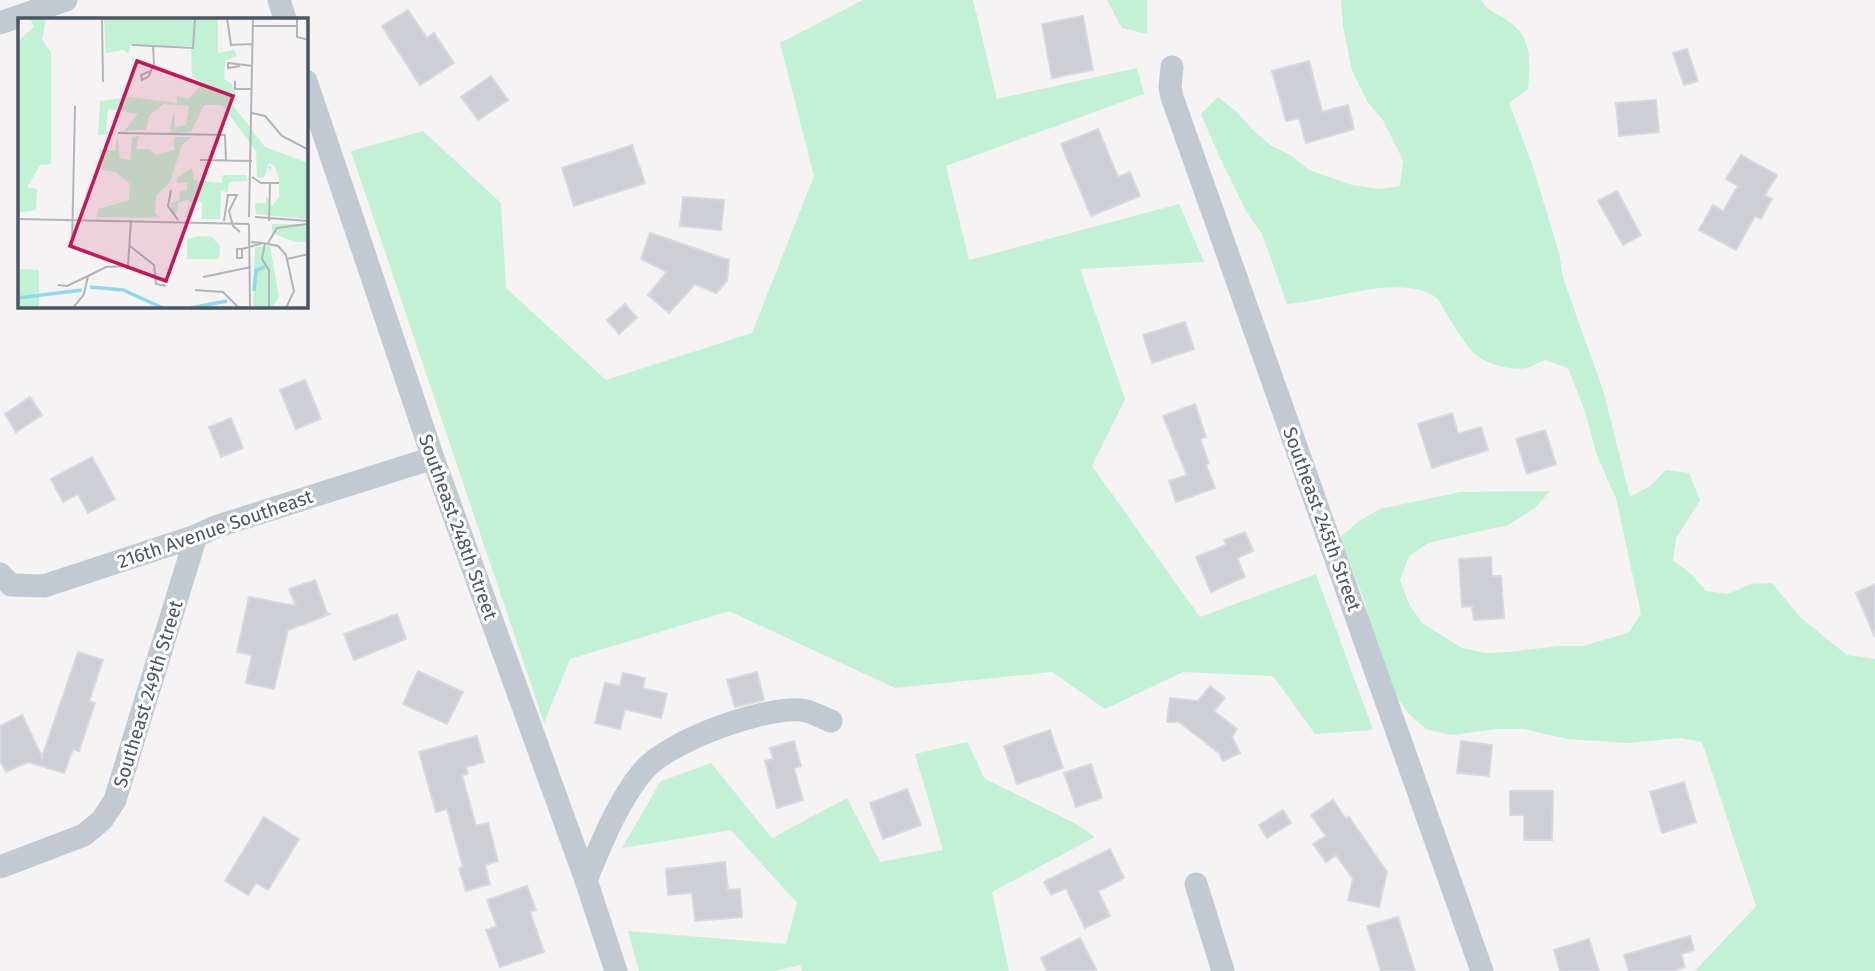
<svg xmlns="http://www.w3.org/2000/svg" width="1875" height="971" font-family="'Fira Sans',sans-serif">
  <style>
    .green { fill: #c3f1d5 }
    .building { fill: #cdcfd5; stroke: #d7d9de; stroke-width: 2 }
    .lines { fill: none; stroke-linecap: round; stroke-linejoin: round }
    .street { stroke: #c1cad2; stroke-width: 23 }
    .labels { text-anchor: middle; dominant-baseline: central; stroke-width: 6; stroke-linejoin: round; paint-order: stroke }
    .street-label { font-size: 19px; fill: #4a5661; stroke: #fff }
    .inset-river { fill: none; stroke: #90daee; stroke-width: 3.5 }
    .inset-road { fill: none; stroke: #b1b4b9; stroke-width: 2 }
    .view { fill: #c2185b; fill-opacity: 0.15; stroke: #c2185b; stroke-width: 3.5 }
    .inset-edge { fill: none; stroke: #4a5661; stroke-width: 3.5 }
  </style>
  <rect width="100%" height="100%" fill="#f5f3f3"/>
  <path class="green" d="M863,0h110l24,99 140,-31 7,26 -198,72 23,94 210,-56 25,58 -124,7 45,130 -33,67 108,151 116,-43 57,156 -58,4 -42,-58 -90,-4 -78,37 -53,-37 -157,16 -166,-77 -159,48 -26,64 -193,-572 72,-20 78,72 5,85 100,92 146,-47 62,-157 -34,-133z
    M1107,0h40v34l-25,-6z
    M1341,0h140c10,15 18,13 30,23 22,17 19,42 17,66l-19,14 23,61 27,89 4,25 41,115 26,104 20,-11 16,-16 23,3 11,27 -24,38 -3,22 18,14 15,17 23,3 21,-10 22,-1 29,35 46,37 28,4v312h-180l61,-65 -54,-164 -22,-4 -53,5 -60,-4 -43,-10h-26l-48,6 -24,-6 -17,-15 -14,-19 -26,-65 -3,-25 -26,-68 19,-16 21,-12 80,-17 90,-1 -15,17 -27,17 -80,18 -19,13 -9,24 9,24 13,19 40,25 23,5 24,-1 48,-6h26l45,-13 13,-19 -25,-116 -19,-42 -12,-45 -17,-43 -23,-8c-6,2 -13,7 -19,8 -13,3 -37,-3 -47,-11 -10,-7 -20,-23 -27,-34 -11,-16 -9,-27 -32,-33 -39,-10 -93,11 -133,14l-25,-70 -16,-23 -26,-53 -19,-44 17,-17 19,15 16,18 17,15 22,11 17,14 43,15 26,4 22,-3 3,-26 -20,-40 -15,-17 -16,-32 -9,-45z
    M967,742l18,37 91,45 19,13 -103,55 17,79h-207l-2,-6 -25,6h-136l-11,-40 158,13 11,-41 -66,-73 -109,18 39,-67 50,-18 61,75 75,-40 33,64 63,-12 -28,-96z"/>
  <path class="building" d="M408,10l19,28 7,-5 20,30 -34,22 -38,-59z
    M1083,16l10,54 -41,8 -10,-54z
    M1687,49l11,32 -14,4 -11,-32z
    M1309,61l13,51 26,-7 6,24 -48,14 -7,-25 -13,3 -14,-50z
    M491,76l17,24 -30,20 -17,-23z
    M1656,100l3,32 -40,4 -3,-33z
    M1098,129l20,48 12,-5 10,24 -49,20 -30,-72z
    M632,145l13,38 -71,23 -12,-38z
    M1741,155l36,20 -12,20 7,4 -11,20 -6,-3 -19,34 -37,-20 14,-25 10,6 15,-25 -12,-7z
    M1617,191l24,44 -18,10 -25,-44z
    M683,197l41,3 -3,30 -41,-4z
    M650,233l79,27 -2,21 -11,12 -21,-9 -26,29 -21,-18 19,-23 -26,-13z
    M625,304l12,14 -18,16 -12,-14z
    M1185,322l9,27 -42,14 -9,-28z
    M305,380l16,39 -25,10 -16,-39z
    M30,397l12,18 -26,17 -11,-18z
    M1195,404l11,33 -6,2 9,24 -3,2 9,23 -39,14 -7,-21 18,-6 -24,-59z
    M1452,413l6,21 23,-7 7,23 -56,18 -14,-44z
    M231,418l12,30 -22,9 -12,-30z
    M1545,430l11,34 -29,10 -11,-35z
    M92,457l23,42 -27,14 -10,-19 -15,8 -12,-23z
    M1245,532l8,19 -16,7 8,19 -34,15 -15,-35 30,-12 -2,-5z
    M1491,557l1,19h9l3,42 -30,2 -2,-14 -10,1 -3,-48z
    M315,580l12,33 3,1 -42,16 -14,59 -28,-6 6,-28 -15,-3 12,-55 47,9 -7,-17z
    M1875,584v53l-19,-44z
    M397,614l9,25 -52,21 -10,-26z
    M78,652l25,8 -14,41 6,2 -16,48 -6,-2 -9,24 -36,-11 -22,10 -6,-11v-35l22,-11 20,42z
    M418,671l45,21 -16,32 -44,-20z
    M757,672l7,28 -29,7 -8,-27z
    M623,673l22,5 -2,10 24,6 -6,24 -36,-9 -5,20 -25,-6 10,-40 15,3z
    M1210,686l15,12 -11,13 23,18 -5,8 8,16 -17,8 -4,-8 -40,-31h-12l3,-24 28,3z
    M1050,730l13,38 -46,16 -13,-38z
    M477,736l7,26 -18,5 2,7 -6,1 14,51 12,-3 10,38 -13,4 5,19 -24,7 -7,-22 4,-2 -16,-58 -11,3 -17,-60z
    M794,741l7,25 -7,2 9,32 -26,8 -12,-47 8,-2 -3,-11z
    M1461,741l31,4 -3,31 -32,-3z
    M1091,764l11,34 -26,9 -12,-34z
    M1684,782l12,40 -34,11 -12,-41z
    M907,789l14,36 -38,14 -13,-36z
    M1510,791h43l-1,49h-28v-25h-14z
    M1333,800l13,19 3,-2 38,55 -8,35 -31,-7 5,-21 -17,-24 -10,7 -13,-18 13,-8 -15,-21z
    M1283,810l8,13 -24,15 -8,-13z
    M264,817l35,22 -31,51 -12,-7 -8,12 -23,-14z
    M1110,849l14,29 -26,13 12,25 -25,12 -19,-40 -15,7 -7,-13z
    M725,862l3,28 12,-1 2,28 -47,4 -3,-28 -24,2 -2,-26z
    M527,886l9,24 -6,2 14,40 -44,15 -14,-37 11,-4 -10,-26z
    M1398,917l17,54h-34l-14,-45z
    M1690,936l4,14 -13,4 4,13 -13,4h-43l-5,-16z
    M1080,938l17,33h-50l-6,-13z
    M1589,939l10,32h-39l-6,-21z"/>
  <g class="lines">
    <path class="street" d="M279,0l6,19
      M0,23l66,-23
      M1172,67l-2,20 2,10 310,874
      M306,81l127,377 153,422 30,91
      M0,574l11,11 33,1 152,-50 19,-9 218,-69
      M0,867l84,-32 18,-15 13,-20 81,-264
      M586,880c16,-38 31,-77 57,-109 25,-30 119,-64 158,-61 10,1 20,7 30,11
      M1196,884l27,87"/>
  </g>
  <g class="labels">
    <g class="street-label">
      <text transform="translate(1322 519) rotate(70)">Southeast 245th Street</text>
      <text transform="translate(458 527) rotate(70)">Southeast 248th Street</text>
      <text transform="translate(215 529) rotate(-19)">216th Avenue Southeast</text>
      <text transform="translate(148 694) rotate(-73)">Southeast 249th Street</text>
    </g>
  </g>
  <g transform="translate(18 18)">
    <rect width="290" height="290" fill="#f5f3f3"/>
    <path d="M12,0h16l-4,22 9,13v111l-11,1 -13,22 10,2 -1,21 -18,3v-172l16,-14zM86,0h114v35l16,-3 3,6 -12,5 -1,18 8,5 5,16 -6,3 34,44 43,16v56l-52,-5 -1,-11h11v-7l6,10 7,-9v-18l-4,-13 -6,-3 -2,3h4v6l-3,-6 -4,12 -7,-1 -1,-26 -34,-46h-18l-13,27 -20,1 -1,-5 4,-17 1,16 11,-2 3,-19 -26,-2 -14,12 -3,14 -22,1 14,-17 -30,-5 -2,22 8,3 -16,1 2,-34 29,-4 48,6v-7l12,3 14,-16 -11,-7 -1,-30h-61l-1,8 -5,-4 -18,3zM99,118l3,22 10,2 2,-23 7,-1 -3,13h14l5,6 19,-5v-13h17l-9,8 -12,37 -14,14 -1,17 6,5 -64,-1 1,-8 31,-9 1,-16 -14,-12 -14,-2 -3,-21 16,2zM174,150l2,12 28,3 1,-8h23l1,6 -18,1 -1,10 -7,-1 -1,28h-18v-17h-8l-2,16 -8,-1 7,-15 -4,-2 -9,3 -2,12 -5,-6v-6l9,-3 -1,-9 8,-1v-7h-10l1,-6zM254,206h36v18h-13l-23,-9zM181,218l13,1 8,9 -1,13h-32v-20zM252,228l9,51 -7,11h-19l2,-61zM0,251l21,1v38h-21z" fill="#c3f1d5"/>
    <path class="inset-river" d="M72,269l33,3 40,18M236,273l2,-21 9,-3M0,280l64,-8M172,290l37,-7"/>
    <path class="inset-road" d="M84,0l1,64M209,0l4,27 22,-1M279,0v19l12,3M235,8h44M114,27l61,3 2,-30M222,48l-12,2v-5l25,3M133,53l-10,4 1,5 6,-3 2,-3 1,-3 3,-7 -1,-18M217,63v8h17M234,95l13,3 17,20 27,14M100,115l107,2 1,26M182,142l52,1M234,159l9,6h18M153,172l-3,16 10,14M231,199l4,-199M237,199l54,4M0,201l231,5M206,203l4,-26h9l-8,16 4,15 7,6M251,203l1,-38M231,206l1,84M245,225l15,3 8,9 8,36 -8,17M247,225l-3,16 7,11v38M250,225l9,-15 30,-4M112,228l24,19 2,19 10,2M54,229l3,-141M219,231h5v9h-5zM224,231l21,-6 -12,-1M269,241l22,-5M185,259l48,-10M40,267l9,1 21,-10M177,272l28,2 15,15 9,1M55,290l11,-14 4,-18 18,-9 22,-1 3,-46"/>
    <path class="view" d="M119,43l96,35 -67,185 -96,-35z"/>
    <rect width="290" height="290" class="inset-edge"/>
  </g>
</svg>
